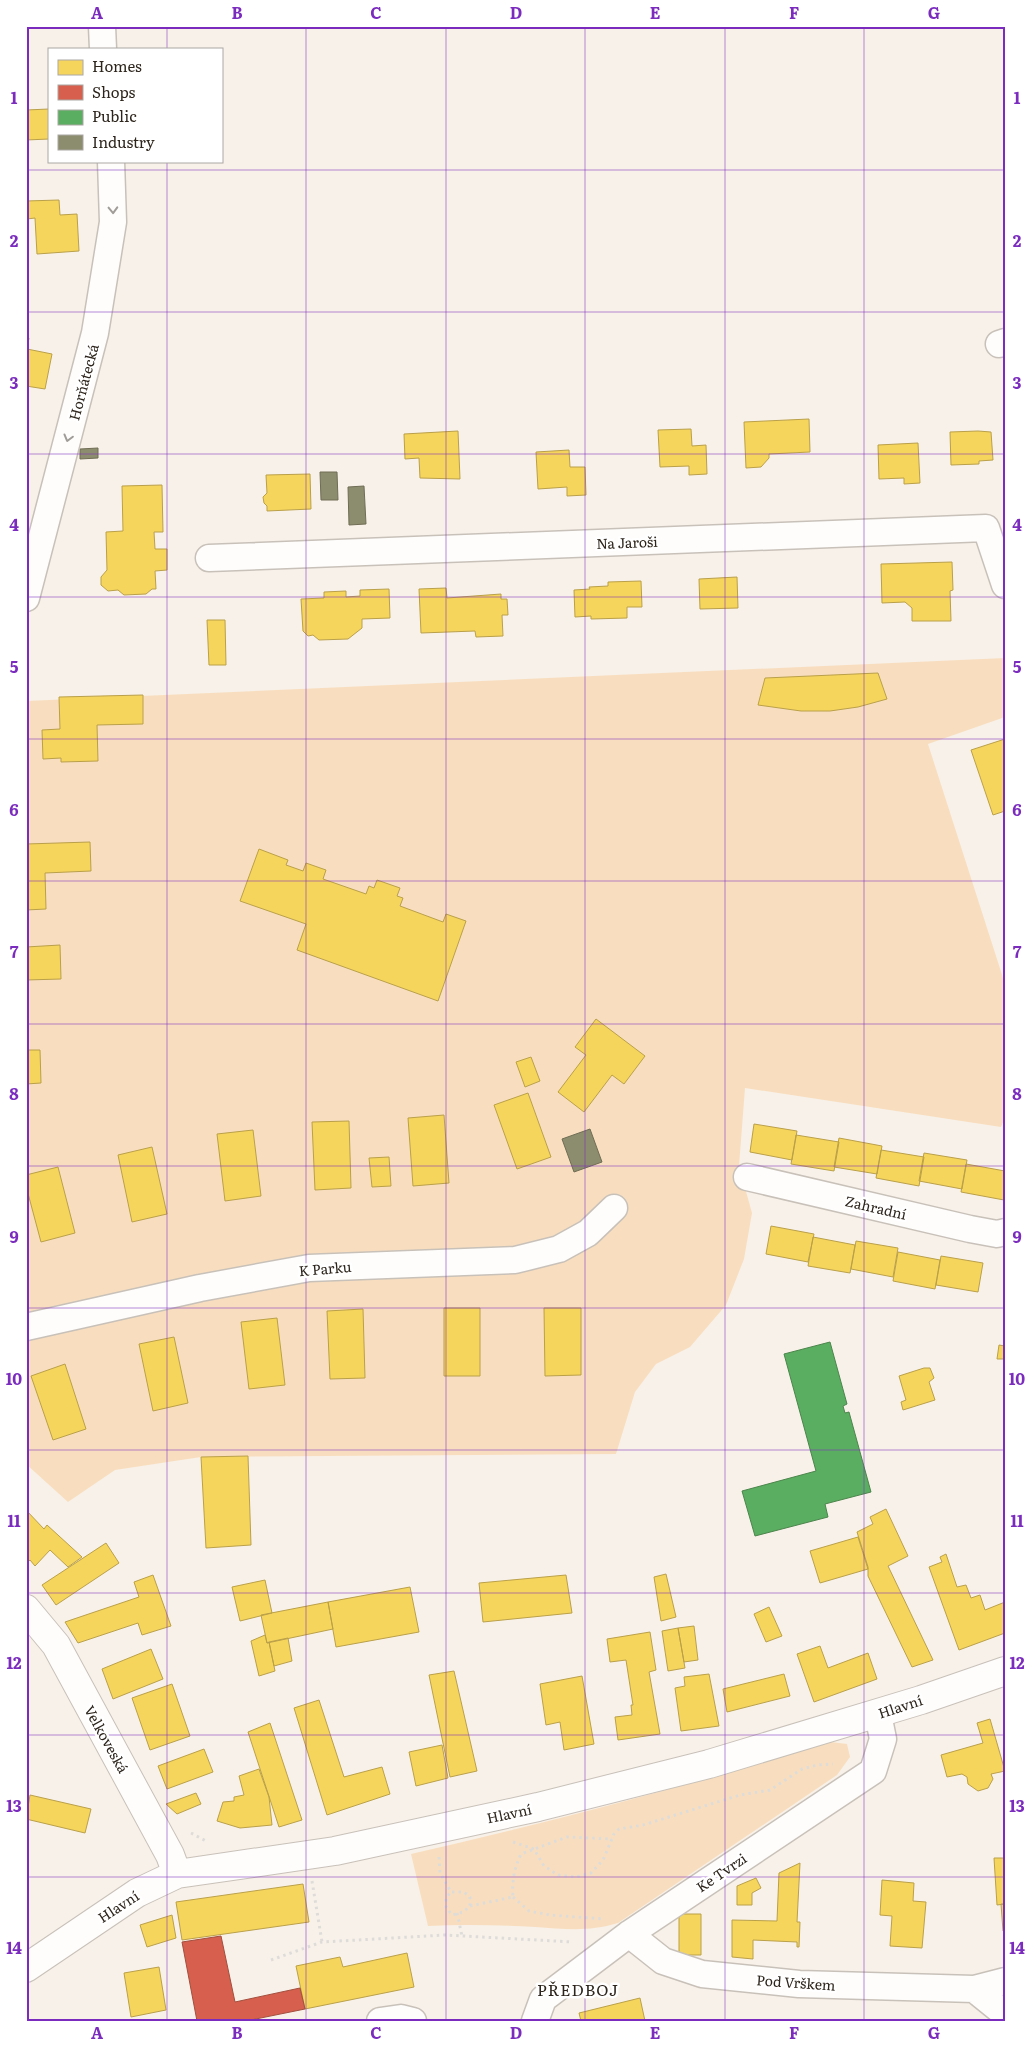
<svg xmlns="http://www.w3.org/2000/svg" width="1031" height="2047" font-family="Literata,serif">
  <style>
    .green { fill: #f8debf }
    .homes { fill: #f6d55c; stroke: #baa049 }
    .shops { fill: #d6604d; stroke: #a34e3e }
    .public { fill: #5aae61; stroke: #4c854c }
    .industry { fill: #8c8c6e; stroke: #706d55 }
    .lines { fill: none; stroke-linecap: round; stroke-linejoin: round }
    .minor-casing { stroke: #c8c1b9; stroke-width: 29 }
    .tertiary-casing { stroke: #c8c1b9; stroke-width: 30 }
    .path { stroke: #dedcd9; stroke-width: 3; stroke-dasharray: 2.5 4; stroke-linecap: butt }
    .minor { stroke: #fefdfc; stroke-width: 26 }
    .tertiary { stroke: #fefdfc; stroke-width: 28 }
    .oneway { stroke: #a09c97 }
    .grid { fill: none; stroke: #7b2cbf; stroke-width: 1; stroke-opacity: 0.55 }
    .labels { text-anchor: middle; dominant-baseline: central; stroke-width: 5; stroke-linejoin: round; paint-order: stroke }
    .street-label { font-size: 14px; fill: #2d251c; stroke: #fff }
    .quarter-label { font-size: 16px; letter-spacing: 1px; fill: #2d251c; stroke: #fff }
    .neatline { fill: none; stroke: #7b2cbf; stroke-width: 2 }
    .grid-label { font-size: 16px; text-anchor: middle; font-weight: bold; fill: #7b2cbf }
  </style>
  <rect width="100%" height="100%" fill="#f8f1e9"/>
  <path class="green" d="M1005,658v59l-77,27 77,240v134l-4,9 -256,-39 -6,78 13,47 -8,46 -18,46 -36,42 -34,17 -21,28 -19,62 -415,3 -86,13 -47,32 -42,-38v-763z
    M831,1742l16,2 3,13 -13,18 -219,148c-29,9 -53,6 -83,4 -36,-2 -71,-3 -107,-1l-17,-72c141,-32 282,-70 420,-112z"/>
  <path class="homes" d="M49,109v30l-23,1v-30z
    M59,200l1,15 17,-1 2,37 -42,3 -2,-36 -8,1 -1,-18z
    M26,337l3,1 -2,11 25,5 -7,35 -19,-3z
    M809,419l1,33 -41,2v4l-8,9 -15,1 -2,-46z
    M691,429l1,17 14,-1 1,29 -18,1v-9l-29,1 -2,-37z
    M458,431l2,48 -40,-1 -1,-20 -14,1 -1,-25z
    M978,431l13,1 2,28 -14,1v3l-28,1 -1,-33z
    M918,443l2,40 -16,1v-6l-25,1 -1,-34z
    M569,450l1,17h15l1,28 -19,1v-9l-29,2 -2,-37z
    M310,474l1,35 -44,2v-5l-3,-3 -1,-6 4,-4 -1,-18z
    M162,485l1,47h-9l1,17h12v21l-12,1 1,18h-4l-6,5 -22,1 -6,-5 -10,1 -7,-6v-8l6,-7 -1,-38 17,-1 -1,-45z
    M952,562l1,28 -3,1 1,30h-39v-13l-7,-6 -23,1 -1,-39z
    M737,577l1,31 -38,1 -1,-30z
    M641,581l1,26h-15v11l-36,1v-3l-16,1 -1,-27 16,-1 -1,-2 19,-1v-4z
    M446,588l1,10 54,-4v5h6l1,16h-6l1,21 -27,1 -1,-6 -54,2 -2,-44z
    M389,589l1,29 -28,1v9l-14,11 -29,1 -6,-5 -5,1 -5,-5 -2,-32 23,-1v-6l22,-1v6l14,-1v-6z
    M207,620h18l1,45h-17z
    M878,673l9,26 -29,8 -28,4h-29l-43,-6 7,-27z
    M143,695v29l-46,1 1,36 -37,1v-4l-18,1 -1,-29 18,-1 -1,-32z
    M1005,739v72l-12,4 -22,-65z
    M90,842l1,29 -46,2 1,36 -20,1v-66z
    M259,849l29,11 -2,5 17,6 3,-8 20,7 -3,9 43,15 3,-8 5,2 3,-8 23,8 -3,8 6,2 -3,8 43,16 3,-8 20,7 -28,80 -141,-51 9,-26 -66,-23z
    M60,945l1,34 -35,1v-33z
    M596,1019l49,37 -21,28 -12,-9 -28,37 -26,-20 28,-37 -11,-8z
    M26,1050h14l1,33 -15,1z
    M531,1057l9,24 -15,6 -9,-25z
    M528,1093l23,64 -34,12 -23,-64z
    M444,1115l5,68 -36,3 -5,-68z
    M349,1121l2,67 -36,2 -3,-68z
    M754,1124l43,7 -5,29 -42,-8z
    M253,1130l8,66 -36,5 -8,-67z
    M796,1135l43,7 -5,29 -43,-7z
    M839,1138l43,8 -5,28 -43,-7z
    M152,1147l15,67 -35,8 -14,-67z
    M881,1150l43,7 -5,29 -43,-8z
    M924,1153l43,7 -5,29 -43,-8z
    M389,1157l2,29 -19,1 -3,-29z
    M966,1164l39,7 -1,29 -43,-8z
    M58,1167l17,66 -34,9 -15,-56v-11z
    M771,1226l43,8 -6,28 -42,-8z
    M813,1237l42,8 -5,28 -42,-7z
    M856,1241l42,7 -5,29 -42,-8z
    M898,1252l42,8 -5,29 -42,-8z
    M941,1256l42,7 -5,29 -42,-7z
    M444,1308h36v68h-36z
    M544,1308h37v67l-36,1z
    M363,1309l2,69 -35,1 -3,-68z
    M277,1318l8,67 -36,4 -8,-67z
    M174,1337l14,66 -35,8 -14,-67z
    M999,1345l6,1v13h-8z
    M65,1364l21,65 -33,11 -22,-64z
    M924,1368h6l4,10 -5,4 6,18 -32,10 -2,-8 5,-2 -7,-24z
    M248,1456l3,89 -45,3 -5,-91z
    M886,1509l22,47 -20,10 45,94 -21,7 -44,-91v-9l-11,-35 16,-8 -3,-7z
    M26,1510l18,19 3,-4 35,32 -14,10 -18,-17 -15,16 -5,-6 -4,4z
    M858,1537l10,32 -48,14 -10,-32z
    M106,1543l13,20 -63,42 -14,-20z
    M946,1554l11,33 9,-2 5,13 9,-3 5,15 20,-8v31l-46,17 -30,-83 13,-5 -2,-5z
    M666,1574l10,43 -15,4 -7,-44z
    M153,1575l18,51 -29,9 -4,-12 -60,20 -13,-21 74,-25 -5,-15z
    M566,1575l6,38 -89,9 -4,-39z
    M265,1580l7,33 -32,8 -8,-34z
    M410,1587l9,45 -83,15 -8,-45z
    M328,1602l5,27 -66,14 -6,-28z
    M769,1607l13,29 -16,6 -12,-28z
    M694,1626l4,34 -14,2 -6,-34z
    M678,1628l7,40 -17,3 -6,-40z
    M650,1632l6,38 -7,2 11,62 -42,6 -3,-23 17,-2 -1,-10h2l-7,-45 -16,2 -3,-23z
    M265,1635l2,8 2,-1 6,29 -16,5 -8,-35z
    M288,1638l4,23 -18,5 -5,-24z
    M820,1646l8,22 40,-15 9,26 -63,23 -17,-48z
    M151,1649l12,30 -50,20 -11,-30z
    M454,1671l23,100 -27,6 -21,-102z
    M709,1674l10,52 -38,5 -6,-43 10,-2 -1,-9z
    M784,1674l6,22 -63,16 -4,-23z
    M582,1676l12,68 -30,6 -4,-28 -14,3 -6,-41z
    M172,1684l18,52 -40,14 -18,-52z
    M319,1700l25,77 38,-10 8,27 -63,21 -33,-107z
    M990,1719l15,52 -14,3 2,5 -5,9 -10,3 -10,-7 -1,-7 -5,-3 -15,3 -6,-22 42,-12 -6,-20z
    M270,1723l32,97 -23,7 -31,-95z
    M442,1745l6,33 -32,8 -7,-34z
    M204,1749l9,23 -46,17 -9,-23z
    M259,1769l10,28 3,28 -32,3 -23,-7 6,-19 11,-1v-4l10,-2 -5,-19z
    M196,1793l5,11 -24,10 -11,-10z
    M30,1795l61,14 -6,24 -59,-14z
    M994,1858h11v46l-8,1z
    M800,1863l-3,59h3l-1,25h-2v-5l-44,-2v19l-21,-2v-37l45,1 2,-48z
    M756,1878l5,10 -9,5v12h-15v-19z
    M882,1880l32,3 -1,18 13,1 -4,46 -32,-2 2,-30 -12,-1z
    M303,1884l6,38 -127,18 -6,-38z
    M1001,1904h4v26l-2,1z
    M679,1914h22v41h-22z
    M172,1915l4,23 -29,9 -7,-22z
    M407,1953l7,34 -109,22 -9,-43 44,-9 3,10z
    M159,1967l7,43 -35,7 -7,-44z
    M640,1998l5,23h-64l-2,-8z"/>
  <path class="shops" d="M221,1936l14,66 65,-14 5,21 -59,12h-49l-15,-79z"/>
  <path class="public" d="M830,1342l17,62 -4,2 2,7 4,-1 22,80 -46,12 3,13 -73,19 -13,-45 74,-20 -32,-117z"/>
  <path class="industry" d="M98,448v10l-18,1v-10z
    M320,472h17l1,28h-17z
    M364,486l2,38 -17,1 -1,-38z
    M590,1129l12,33 -28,10 -12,-33z"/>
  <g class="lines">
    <defs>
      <path id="minor" d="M102,26l1,23
        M999,344l6,-2
        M209,558l777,-30 19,57
        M26,598l69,-265 18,-111 -2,-61
        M747,1177l223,52 27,5 8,-2
        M26,1327l174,-39 109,-20 206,-8 44,-11 29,-16 26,-25
        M629,1934l34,27 39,13 97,10 175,5 31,-8
        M974,1989l31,25
        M380,2021l21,-3 12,3
        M535,2021l8,-22 86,-65 244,-163 10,-32 -5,-25"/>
      <path id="tertiary" d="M26,1609l30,36 114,210 7,19
        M26,1968l111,-75 40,-19 158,-23 203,-44 171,-43 212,-64 84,-29"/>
    </defs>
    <use href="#minor" class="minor-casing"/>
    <use href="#tertiary" class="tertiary-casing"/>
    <path class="path" d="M191,1833l15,8
      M513,1842l21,7 10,17 14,9 18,2 15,-4 12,-13 11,-26 5,-5 24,-4 97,-30 30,-5 32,-21 15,-4 16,-1
      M439,1857l1,16 11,19h13l6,5v9l-7,6 -11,3 -6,-8v-9l5,-6
      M312,1881l10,61
      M513,1897l16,14 21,4 54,4
      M470,1906l43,-9c-1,-17 1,-28 8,-43l46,-17 45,2
      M457,1913l5,23
      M271,1960l51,-18 123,-7 128,7"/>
    <use href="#minor" class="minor"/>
    <use href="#tertiary" class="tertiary"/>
  </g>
  <defs><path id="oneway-chevron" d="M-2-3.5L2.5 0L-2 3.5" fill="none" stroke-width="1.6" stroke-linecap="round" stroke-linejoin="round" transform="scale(1.25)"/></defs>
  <g class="oneway">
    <use href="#oneway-chevron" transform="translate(113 210) rotate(88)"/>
    <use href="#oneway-chevron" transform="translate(68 438) rotate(105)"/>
  </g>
  <path class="grid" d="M167,26v23M306,26v1995M446,26v1995M585,26v1995M725,26v1995M864,26v1995M167,161v1860M26,170h979M26,312h979M26,454h979M26,597h979M26,739h979M26,881h979M26,1024h979M26,1166h979M26,1308h979M26,1450h979M26,1593h979M26,1735h979M26,1877h979"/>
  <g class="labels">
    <g class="street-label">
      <text transform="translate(83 382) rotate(-75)">Horňátecká</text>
      <text transform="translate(627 542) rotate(-2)">Na Jaroši</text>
      <text transform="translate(876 1207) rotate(13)">Zahradní</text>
      <text transform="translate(325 1268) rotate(-5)">K Parku</text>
      <text transform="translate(900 1706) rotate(-18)">Hlavní</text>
      <text transform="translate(107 1739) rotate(61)">Velkoveská</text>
      <text transform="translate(509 1813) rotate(-12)">Hlavní</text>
      <text transform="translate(721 1872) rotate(-34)">Ke Tvrzi</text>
      <text transform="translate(118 1906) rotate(-33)">Hlavní</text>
      <text transform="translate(796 1982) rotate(4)">Pod Vrškem</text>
    </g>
    <g class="quarter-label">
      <text x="578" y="1989">PŘEDBOJ</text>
    </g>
  </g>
  <rect width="1031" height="2047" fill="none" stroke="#ffffff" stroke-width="55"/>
  <rect x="48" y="48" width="175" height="115" fill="#ffffff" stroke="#aba8a4"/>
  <rect x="58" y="60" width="25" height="15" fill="#f6d55c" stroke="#aba8a4"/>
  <text x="92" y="72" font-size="15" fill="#2d251c">Homes</text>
  <rect x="58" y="85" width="25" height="15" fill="#d6604d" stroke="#aba8a4"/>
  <text x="92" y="98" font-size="15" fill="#2d251c">Shops</text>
  <rect x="58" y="110" width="25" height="15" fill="#5aae61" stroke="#aba8a4"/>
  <text x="92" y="122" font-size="15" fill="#2d251c">Public</text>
  <rect x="58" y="135" width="25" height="15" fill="#8c8c6e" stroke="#aba8a4"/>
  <text x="92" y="148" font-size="15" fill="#2d251c">Industry</text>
  <rect x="28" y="28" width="976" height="1992" class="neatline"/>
  <g class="grid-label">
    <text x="97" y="19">A</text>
    <text x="237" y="19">B</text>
    <text x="376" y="19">C</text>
    <text x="516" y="19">D</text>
    <text x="655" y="19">E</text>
    <text x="794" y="19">F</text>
    <text x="934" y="19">G</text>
    <text x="14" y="104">1</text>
    <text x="1017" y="104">1</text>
    <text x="14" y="247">2</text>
    <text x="1017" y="247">2</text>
    <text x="14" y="389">3</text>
    <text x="1017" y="389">3</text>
    <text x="14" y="531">4</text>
    <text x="1017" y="531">4</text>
    <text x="14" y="673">5</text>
    <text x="1017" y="673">5</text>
    <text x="14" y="816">6</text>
    <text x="1017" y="816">6</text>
    <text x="14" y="958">7</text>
    <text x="1017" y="958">7</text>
    <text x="14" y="1100">8</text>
    <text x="1017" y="1100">8</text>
    <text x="14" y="1243">9</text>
    <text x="1017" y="1243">9</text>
    <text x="14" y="1385">10</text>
    <text x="1017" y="1385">10</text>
    <text x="14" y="1527">11</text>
    <text x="1017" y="1527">11</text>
    <text x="14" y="1669">12</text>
    <text x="1017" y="1669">12</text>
    <text x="14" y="1812">13</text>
    <text x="1017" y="1812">13</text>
    <text x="14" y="1954">14</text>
    <text x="1017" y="1954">14</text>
    <text x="97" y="2039">A</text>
    <text x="237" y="2039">B</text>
    <text x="376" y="2039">C</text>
    <text x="516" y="2039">D</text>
    <text x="655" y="2039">E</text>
    <text x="794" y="2039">F</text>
    <text x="934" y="2039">G</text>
  </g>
</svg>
